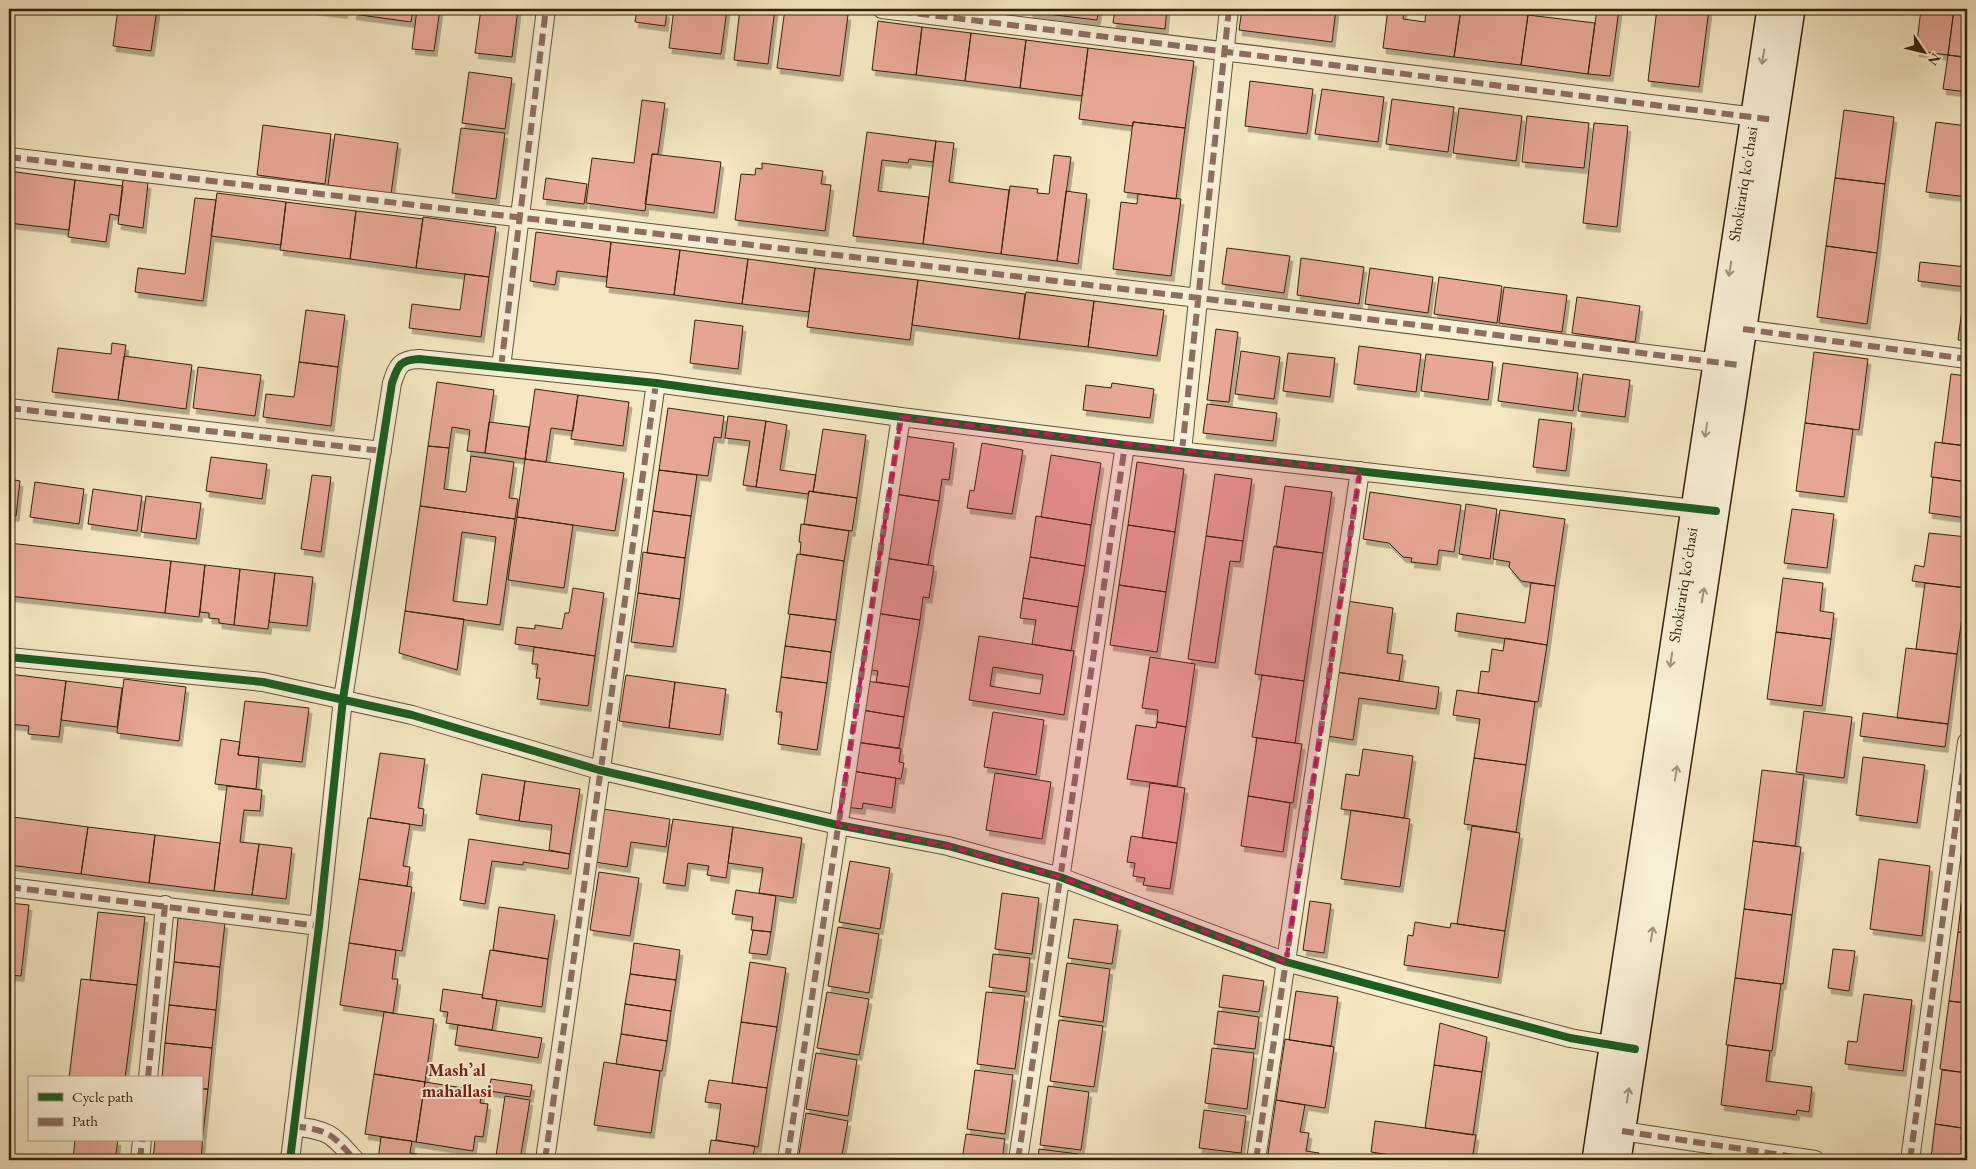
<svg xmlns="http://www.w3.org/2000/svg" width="1976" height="1169" font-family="'EB Garamond',serif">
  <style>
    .building { fill: #e8a795; stroke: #332208; fill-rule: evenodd; filter: url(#shadow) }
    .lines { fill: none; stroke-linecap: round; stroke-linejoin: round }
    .street-casing { stroke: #635336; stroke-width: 20 }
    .secondary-casing { stroke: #332208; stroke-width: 28 }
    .street { stroke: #f8efd7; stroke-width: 18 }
    .secondary { stroke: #f8efd7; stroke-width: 25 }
    .quiet { stroke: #8d6e63; stroke-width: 6; stroke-dasharray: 12 6; stroke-linecap: butt }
    .cycleway-casing { stroke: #f8efd7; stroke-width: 11 }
    .cycleway { stroke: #1b5e20; stroke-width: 8 }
    .oneway { stroke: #9f937a }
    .marked { fill: #c2185b; fill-opacity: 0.2; stroke: #c2185b; stroke-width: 4; stroke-dasharray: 10 6; stroke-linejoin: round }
    .labels { text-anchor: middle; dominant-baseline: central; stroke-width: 4; stroke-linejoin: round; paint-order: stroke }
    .street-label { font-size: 16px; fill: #332208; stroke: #f8efd7 }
    .neighbourhood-label { font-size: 18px; font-weight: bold; fill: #7a1f14; stroke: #f8efd7 }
  </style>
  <defs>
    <filter id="shadow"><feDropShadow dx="3" dy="5.5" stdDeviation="0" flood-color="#0004"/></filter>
  </defs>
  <rect width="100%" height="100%" fill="#f4e7c1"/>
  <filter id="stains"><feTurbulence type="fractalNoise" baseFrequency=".004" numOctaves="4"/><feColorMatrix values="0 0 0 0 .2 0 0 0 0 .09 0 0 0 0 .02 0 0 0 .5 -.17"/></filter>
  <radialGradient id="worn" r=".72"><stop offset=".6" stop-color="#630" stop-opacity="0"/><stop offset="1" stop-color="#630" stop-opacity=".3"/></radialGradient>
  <path class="building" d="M118,9h39l-6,42 -38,-5z
    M312,9h33l-1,4z
    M354,9h59l-2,13 -58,-8z
    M417,9h23l-6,42 -22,-2z
    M481,9h37l-6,48 -37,-4z
    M637,9l30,3 -2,14 -30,-4z
    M674,9h53l-6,45 -52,-6z
    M740,9h35l-7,55 -34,-4z
    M785,9h17l46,6 -8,61 -63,-8z
    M1030,9h69l-2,11 -67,-8z
    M1115,9h52l-2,20 -52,-6z
    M1242,9h94l-4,33 -93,-12z
    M1388,9h16l-1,10 22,3 1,-11 22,3 1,-5h12l-7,48 -71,-9z
    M1461,9h21l46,6 -7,50 -67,-8z
    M1597,9h22l-9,67 -22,-2z
    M1657,9h52l-10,78 -51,-6z
    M1921,9h33l-6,46 -32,-4z
    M1954,9h13l-1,48 -18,-2z
    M1528,15l67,8 -7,51 -67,-9z
    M878,21l44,6 -6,48 -44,-5z
    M922,27l49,6 -6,48 -49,-6z
    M971,33l55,7 -6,48 -55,-7z
    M1026,40l62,8 -6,48 -62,-8z
    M1088,48l106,13 -9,67 -52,-6v4l-54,-7z
    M1948,55l19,3v34l-24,-3z
    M469,72l43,6 -7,51 -43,-6z
    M1250,81l63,8 -6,45 -62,-8z
    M1322,89l62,8 -6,45 -63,-8z
    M1392,99l62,8 -6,45 -62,-8z
    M642,100l23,3 -7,51h-6l-7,57 -59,-8 6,-45 42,5z
    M1459,108l63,8 -6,45 -63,-8z
    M1844,110l50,7 -9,67 -50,-6z
    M1527,116l62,7 -5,45 -62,-6z
    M1133,122l52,6 -9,71 -52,-7z
    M1936,122l31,4v71l-41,-5z
    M1594,123l34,3 -11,101 -34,-4z
    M263,125l68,9 -6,50 -68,-9z
    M461,128l44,5 -9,66 -44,-6z
    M867,132l69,9 -3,21 -24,-3 -1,4 -26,-3 -4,31 51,6 -6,47 -70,-8z
    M335,134l63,9 -7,51 -63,-9z
    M936,141l18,2 -5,39 60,8 -8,64 -78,-10z
    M652,154l69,8 -7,51 -69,-9z
    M1054,155l17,2 -14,104 -56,-7 9,-68 28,3 -1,4 12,1z
    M762,163l61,8 -2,13 10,1 -6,46 -90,-11 6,-46 14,1 1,-7 6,1z
    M9,171l66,9 -6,50 -60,-7z
    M546,178l41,6 -3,20 -41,-5z
    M1835,178l50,6 -8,69 -51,-7z
    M75,180l48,6 -4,30 -9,-2 -4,28 -38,-5z
    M123,180l25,3 -5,45 -25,-4z
    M1066,191l21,3 -9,70 -21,-3z
    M217,193l69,9 -5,43 -70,-9z
    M1138,194l43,5 -10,77 -58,-7 8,-67 16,2z
    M195,198l21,2 -13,101 -68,-9 3,-24 47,6z
    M286,202l70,9 -6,48 -70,-9z
    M356,211l67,8 -7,49 -66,-9z
    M423,217l73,10 -7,50 -73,-9z
    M1967,220v47h-6z
    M536,232l75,10 -4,35 -50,-6 -2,14 -25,-4z
    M611,242l69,8 -6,45 -68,-8z
    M1826,246l51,7 -10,71 -50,-7z
    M1227,248l63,8 -6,37 -62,-9z
    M680,250l68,9 -6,45 -68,-9z
    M1301,258l63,9 -5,37 -62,-9z
    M748,259l67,9 -6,44 -67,-8z
    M1920,262l47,5v74l-9,-1 7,-53 -47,-6z
    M815,268l103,12 -8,60 -103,-13z
    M1370,268l63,9 -5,36 -63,-9z
    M465,274l24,3 -8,60 -72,-9 3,-24 48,6z
    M1439,277l63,9 -5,37 -63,-9z
    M918,280l107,14 -6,45 -107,-14z
    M1504,287l63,8 -5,37 -63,-9z
    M1026,292l68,9 -6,46 -69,-8z
    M1577,297l63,9 -5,36 -63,-9z
    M1094,301l70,9 -7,46 -69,-9z
    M306,310l39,5 -7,52 -39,-5z
    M695,320l48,6 -5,43 -48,-6z
    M1216,329l22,3 -9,70 -22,-2z
    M112,343l14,2 -8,55 -66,-8 6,-44 53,6z
    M1359,346l62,8 -5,38 -62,-8z
    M1241,351l39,6 -6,42 -39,-5z
    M1814,352l54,7 -9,71 -54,-7z
    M1288,353l47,5 -5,39 -47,-6z
    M1426,354l67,8 -5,38 -67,-9z
    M124,356l68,9 -6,44 -68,-9z
    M299,362l39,5 -7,59 -68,-9 3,-23 28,3z
    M1503,363l75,10 -5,38 -75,-10z
    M198,367l63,8 -6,41 -62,-8z
    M1583,374l47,6 -5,37 -47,-6z
    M1951,374l16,2v70l-25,-3z
    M437,382l57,8 -9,63 -18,-2 3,-21 -18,-3 -3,21 -21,-2z
    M1112,383l42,6 -4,29 -67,-8 3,-25 25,3z
    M535,389l43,6 -5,36 -22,-3 -5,34 -21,-3z
    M578,395l51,7 -6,44 -52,-7z
    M1207,404l70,9 -4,28 -70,-8z
    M668,408l56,8 -3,22 -7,-1 -6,39 -49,-6z
    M728,416l38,5 -10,66 -13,-2 7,-44 -25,-3z
    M1539,419l33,4 -6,48 -33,-4z
    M766,421l21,4 -7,45 36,5 -3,17 -4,-1 -1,3 -52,-7z
    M489,422l40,5 -4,32 -40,-6z
    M1805,423l48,6 -9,68 -48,-6z
    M823,429l43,6 -9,63 -44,-6z
    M904,436l50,7 -5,37 -7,-1 -3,22 -44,-7z
    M1935,442l32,4v36l-36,-5z
    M982,443l41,7 -11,64 -45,-6 3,-18 4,1z
    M428,446l21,2 -5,41 22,3 5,-36 43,6 -5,36 9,1 -3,20 -95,-13z
    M1051,455l50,8 -10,62 -50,-8z
    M211,457l56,7 -5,35 -56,-8z
    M525,459l99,14 -9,58 -98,-14z
    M1137,462l47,7 -9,63 -47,-7z
    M659,470l38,5 -6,41 -38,-5z
    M1215,474l37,5 -9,62 -37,-5z
    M312,475l19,2 -10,75 -20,-3z
    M1933,477l34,5v36l-38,-5z
    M9,479l11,2 -4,35 -7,-1z
    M35,482l49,7 -5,35 -49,-7z
    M1285,486l47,6 -9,61 -47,-6z
    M93,489l49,7 -5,35 -49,-7z
    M809,491l48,7 -5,33 -48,-7z
    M1370,492l91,13 -7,47 -15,-2 -2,15 -26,-3 1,-4 -9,-1 -14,-14 -26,-4z
    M895,494l44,7 -11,64 -44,-7z
    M146,496l55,7 -5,36 -55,-7z
    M1466,504l31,5 -7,50 -31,-5z
    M420,506l95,13 -15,106 -95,-14zM462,532l34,5 -9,68 -34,-4z
    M1792,509l42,5 -7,54 -43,-5z
    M1500,510l65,9 -10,67 -34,-5 -12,-14 1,-5 -17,-3z
    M653,511l38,5 -6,42 -38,-5z
    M1036,516l55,9 -6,41 -55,-9z
    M517,517l56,8 -9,63 -56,-8z
    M801,524l48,7 -5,30 -44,-7 1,-12h-2z
    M1128,525l47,7 -9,60 -47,-7z
    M1929,533l38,4 -1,51 -54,-7 3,-16 9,2z
    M1206,536l37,5 -3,21 -10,-1 -15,102 -27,-4z
    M9,543l162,18 -6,52 -156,-17z
    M1274,546l49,7 -19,128 -49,-7z
    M643,552l42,6 -5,41 -42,-6z
    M797,554l47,7 -8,59 -48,-6z
    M1030,557l55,9 -7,41 -55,-9z
    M884,558l50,8 -5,32 -6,-1 -3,23 -44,-7z
    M171,561l34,4 -6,52 -34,-4z
    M205,565l35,4 -6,56 -15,-2v-4l-10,-1v-5l-9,-1z
    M240,569l35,4 -7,56 -34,-4z
    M275,573l38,4 -6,49 -38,-4z
    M1783,578l40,5 -3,28 14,2 -3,26 -55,-7z
    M1531,583l24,3 -8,59 -92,-14 2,-18 68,10z
    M1925,583l41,5 -9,66 -41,-5z
    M1119,585l47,7 -9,60 -47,-7z
    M573,588l31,5 -9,63 -80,-12 2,-17 18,2v-4l27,4 3,-16h4z
    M638,593l42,6 -7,48 -42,-5z
    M1023,598l55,9 -7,44 -39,-7 4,-24 -16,-2z
    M1347,601l46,7 -6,45 16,2 -4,26 -63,-9z
    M405,611l59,8 -7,51 -58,-17z
    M876,613l44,7 -11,67 -33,-5 2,-11 -11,-2z
    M790,614l46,6 -5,32 -46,-6z
    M1776,632l55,7 -9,67 -55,-7z
    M979,636l95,15 -10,64 -95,-15zM993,667l50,8 -3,19 -50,-8z
    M1505,638l42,7 -9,57 -60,-9 3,-22 8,1 3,-23 11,2z
    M785,646l46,6 -4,31 -46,-6z
    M534,647l61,9 -7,50 -51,-7 3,-21h-4l2,-14h-6z
    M1906,648l51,6 -9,70 -51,-6z
    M1150,657l45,7 -9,63 -29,-5 1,-12 -16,-2z
    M1336,672l103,15 -3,22 -77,-11 -6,42 -26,-4z
    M9,674l57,7 -7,56 -31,-3 1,-8 -20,-2z
    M626,675l49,7 -6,46 -50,-7z
    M1262,675l42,6 -9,62 -43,-6z
    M781,677l46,6 -10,67 -39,-6 4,-32h-6z
    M124,679l62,8 -7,54 -62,-8z
    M66,681l56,7 -5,39 -56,-7z
    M866,681l43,6 -5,30 -42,-7z
    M675,682l51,7 -6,46 -51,-7z
    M1457,690l78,12 -9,63 -52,-7 6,-39 -27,-4z
    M245,701l64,7 -7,54 -64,-7z
    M862,710l42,7 -5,31 -43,-6z
    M1804,711l48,6 -8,61 -48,-6z
    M993,712l51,8 -8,55 -52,-8z
    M1863,713l85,11 -3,23 -85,-11z
    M1157,722l29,5 -9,59 -50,-7 9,-54 20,3z
    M1257,738l45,6 -9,59 -45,-7z
    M221,739l19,3 -2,13 21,2 -3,32 -41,-5z
    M856,742l45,7 -2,13 5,1 -3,16 -49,-8z
    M1363,749l50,7 -9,62 -63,-9 5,-35 13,2z
    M380,753l45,6 -7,49 6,1 -2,17 -52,-8z
    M1863,757l62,8 -8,58 -61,-8z
    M1474,758l52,7 -10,67 -52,-8z
    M1762,770l42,5 -9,71 -42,-5z
    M852,771l44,7 -4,30 -29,-5 -1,6 -16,-2z
    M995,773l56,9 -9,57 -56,-9z
    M482,774l43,7 -6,40 -43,-7z
    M525,781l55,8 -10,65 -21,-4 3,-25 -33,-4z
    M1150,783l35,5 -8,55 -35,-5z
    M227,786l35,4 -2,21 -16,-1 -4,32 19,2 -7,51 -38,-4z
    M1248,796l42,7 -7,49 -42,-6z
    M603,809l67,10 -4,28 -35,-5 -4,25 -32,-5z
    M1351,810l59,9 -10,68 -59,-8z
    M13,817l75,10 -7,47 -72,-9z
    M368,818l42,6 -7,42 7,1 -3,19 -48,-7z
    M673,819l60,8 -7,51 -19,-3 2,-9 -21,-3 -3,23 -22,-3z
    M1472,826l48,7 -15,98 -48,-7z
    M88,827l67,8 -6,48 -68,-9z
    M733,827l69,11 -9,60 -34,-5 4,-25 -35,-5z
    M155,835l65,8 -6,48 -65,-8z
    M1131,836l46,7 -7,46 -27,-4 2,-7 -12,-2 2,-13 -8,-1z
    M469,839l101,15 -2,15 -45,-7v3l-31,-4 -7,43 -25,-4z
    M1753,841l48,6 -9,68 -48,-6z
    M259,844l33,4 -6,51 -34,-4z
    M1967,856v39h-5z
    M1879,859l51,7 -8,70 -52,-7z
    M850,861l40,7 -10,61 -41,-7z
    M599,872l40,6 -9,58 -40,-6z
    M359,879l53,8 -10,64 -53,-8z
    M736,890l40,6 -5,36 -20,-2 2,-13 -21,-3z
    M1002,893l37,5 -7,56 -37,-5z
    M1962,895h5v38l-9,-1z
    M1310,901l21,3 -7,49 -21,-3z
    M9,903l20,2 -8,71 -12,-1z
    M499,907l56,8 -7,44 -55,-9z
    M1744,909l48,6 -9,69 -48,-6z
    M98,912l47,5 -8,68 -47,-5z
    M178,918l47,5 -5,44 -46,-5z
    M1074,919l44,6 -6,39 -44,-6z
    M1415,922l35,6 1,-5 54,8 -7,47 -94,-13 4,-30 5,1z
    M838,927l41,7 -10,59 -41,-7z
    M753,930l18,2 -4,23 -18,-2z
    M1958,932l9,1v70l-18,-2z
    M349,943l47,7 -4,29h6l-5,34 -53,-8z
    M634,943l46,7 -4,30 -46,-6z
    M1833,949l22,2 -6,40 -21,-3z
    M490,950l58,9 -6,48 -60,-9z
    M993,954l37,4 -4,34 -37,-5z
    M174,962l46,5 -4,43 -47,-5z
    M750,962l36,6 -9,59 -36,-5z
    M1067,963l43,6 -7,53 -44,-6z
    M630,974l46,6 -5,31 -46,-7z
    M1223,975l41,6 -5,31 -40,-5z
    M1735,978l46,6 -9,67 -46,-6z
    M81,979l56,6 -12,93h-56z
    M443,989l40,6 -1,3 15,2 -5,30 -46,-7 2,-11 -8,-1z
    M1296,991l42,6 -7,49 -42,-6z
    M827,992l42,7 -10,56 -42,-7z
    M986,992l39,4 -10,73 -38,-5z
    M1864,994l48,6 -9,71 -58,-7 3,-23 9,1z
    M1949,1001l18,2v70l-27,-4z
    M625,1004l46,7 -4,30 -46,-7z
    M169,1005l47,5 -4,38 -47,-5z
    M1218,1011l41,6 -4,32 -41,-5z
    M384,1012l50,7 -9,63 -51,-8z
    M1059,1020l44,6 -9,61 -44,-6z
    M741,1022l36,5 -10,61 -35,-5z
    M1440,1023l47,14 -5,35 -48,-7z
    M458,1025l84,13 -4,20 -83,-13z
    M621,1034l46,7 -5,30 -46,-7z
    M1285,1039l49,8 -9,61 -49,-8z
    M165,1043l47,5 -4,41h-7v-11h-39z
    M1728,1045l42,6 -4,30 46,6 -3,25 -12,-2 -1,5 -75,-10z
    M1212,1048l42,5 -7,56 -42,-6z
    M816,1053l41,7 -9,56 -42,-7z
    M604,1062l56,9 -9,62 -57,-8z
    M1434,1065l48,7 -9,63 -48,-7z
    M975,1070l38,5 -8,59 -38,-5z
    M1942,1070l25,3v42h-3l-2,13 -27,-4z
    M374,1074l51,8 -9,60 -51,-8z
    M491,1079l41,6 -2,12 -41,-6z
    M709,1080l58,8 -9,59 -42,-7 5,-36 -16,-2z
    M425,1082l57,9 -2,12 8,1 -5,33 -8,-1 -2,15 -57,-9z
    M1048,1086l41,6 -8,58 -41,-5z
    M201,1089h7l-5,45h-2z
    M505,1096l25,4 -10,60 -24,-4z
    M1276,1100l29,5 -5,27 9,1 -3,18 13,2 -1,7h-51z
    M1204,1110l42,6 -5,37 -42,-5z
    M806,1113l42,8 -7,39h-43z
    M1375,1121l101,14 -4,25h-49l-52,-8z
    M1935,1124l27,4 -1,12 6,1v19h-23l-13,-2z
    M201,1134h2l-2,26h-48l2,-20h46z
    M966,1134l39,5 -3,21h-40z
    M381,1137l31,4 -2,12 7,1 -1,6h-38z
    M75,1140h43l-3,20h-42z
    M711,1140l44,6 -3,14h-44z
    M1039,1149l39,5 -1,6h-39z
    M1196,1155l42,5h-42z"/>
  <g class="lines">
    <defs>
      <path id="street" d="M882,9l882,109
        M9,157l1190,141 529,66
        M1743,329l224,30
        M501,367l45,-358
        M9,408l373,43
        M1182,451l47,-442
        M9,657l254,25 149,33 187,55 239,55 110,21 112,31 226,85 284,76 52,9
        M9,887l310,39
        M148,1078l17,-173
        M294,1126c36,5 37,7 61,34
        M1622,1131l193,29
        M140,1160l2,-20
        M290,1160l29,-234 24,-227 49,-316c6,-17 7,-23 27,-24l237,24 245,34 224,28 579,65
        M545,1160l111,-777
        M787,1160l114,-743
        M1018,1160l107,-715
        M1256,1160l104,-689
        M1910,1160l57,-418"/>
      <path id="secondary" d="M1595,1160l175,-1151
        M1618,1160l174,-1151"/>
    </defs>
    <use href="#street" class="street-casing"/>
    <use href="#secondary" class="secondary-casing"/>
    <use href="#street" class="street"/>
    <use href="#secondary" class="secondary"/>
    <path class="quiet" d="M882,9l893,111
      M9,157l1190,141 539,67
      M1743,329l224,30
      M501,367l45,-358
      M9,408l373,43
      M1182,451l47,-442
      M9,887l310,39
      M148,1078l17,-173
      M294,1126c36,5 37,7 61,34
      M1622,1131l193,29
      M140,1160l2,-20
      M545,1160l111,-777
      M787,1160l114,-743
      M1018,1160l107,-715
      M1256,1160l104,-689
      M1910,1160l57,-418"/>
    <defs>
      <path id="cycleway" d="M9,657l254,25 149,33 187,55 239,55 110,21 112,31 226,85 284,76 65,11
        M290,1160l29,-234 24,-227 49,-316c6,-17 7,-23 27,-24l237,24 245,34 224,28 591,66"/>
    </defs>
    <use href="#cycleway" class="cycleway-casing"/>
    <use href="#cycleway" class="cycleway"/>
  </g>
  <defs><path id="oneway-shaft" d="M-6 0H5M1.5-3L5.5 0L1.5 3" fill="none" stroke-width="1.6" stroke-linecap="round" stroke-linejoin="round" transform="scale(1.25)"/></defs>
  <g class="oneway">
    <use href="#oneway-shaft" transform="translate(1763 57) rotate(99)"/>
    <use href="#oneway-shaft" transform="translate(1730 269) rotate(99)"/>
    <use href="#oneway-shaft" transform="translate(1706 430) rotate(99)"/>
    <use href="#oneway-shaft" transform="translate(1703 595) rotate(-81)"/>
    <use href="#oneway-shaft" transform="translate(1671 660) rotate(99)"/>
    <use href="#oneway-shaft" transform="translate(1676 773) rotate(-81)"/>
    <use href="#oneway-shaft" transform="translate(1652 934) rotate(-81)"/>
    <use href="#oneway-shaft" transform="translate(1628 1095) rotate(-81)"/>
  </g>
  <path class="marked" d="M901,417l459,54 -74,491 -226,-85 -112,-31 -110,-21z"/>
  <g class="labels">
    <g class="street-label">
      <text transform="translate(1743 184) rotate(-81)">Shokirariq ko'chasi</text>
      <text transform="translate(1683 585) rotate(-81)">Shokirariq ko'chasi</text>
    </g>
    <g class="neighbourhood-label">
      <text x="457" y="1069">Mashʼal<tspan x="457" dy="21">mahallasi</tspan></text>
    </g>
  </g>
  <rect width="1976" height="1169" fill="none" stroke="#f4e7c1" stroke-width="30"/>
  <rect x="10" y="10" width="1956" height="1149" fill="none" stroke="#332208" stroke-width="2.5"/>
  <rect x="15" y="15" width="1946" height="1139" fill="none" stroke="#332208"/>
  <rect x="28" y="1076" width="175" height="65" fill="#f8efd7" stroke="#a99d84"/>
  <rect x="38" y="1093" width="25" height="8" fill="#1b5e20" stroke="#a99d84"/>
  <text x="72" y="1102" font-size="15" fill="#332208">Cycle path</text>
  <rect x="38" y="1118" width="25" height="8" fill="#8d6e63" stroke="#a99d84"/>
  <text x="72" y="1126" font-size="15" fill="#332208">Path</text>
  <g transform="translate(1924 52) rotate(125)" stroke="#f8efd7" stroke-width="4" paint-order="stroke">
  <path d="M0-4L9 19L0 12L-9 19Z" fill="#332208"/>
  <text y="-8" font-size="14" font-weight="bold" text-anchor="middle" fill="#332208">N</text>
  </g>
  <rect width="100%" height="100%" filter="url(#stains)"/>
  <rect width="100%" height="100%" fill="url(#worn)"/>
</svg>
